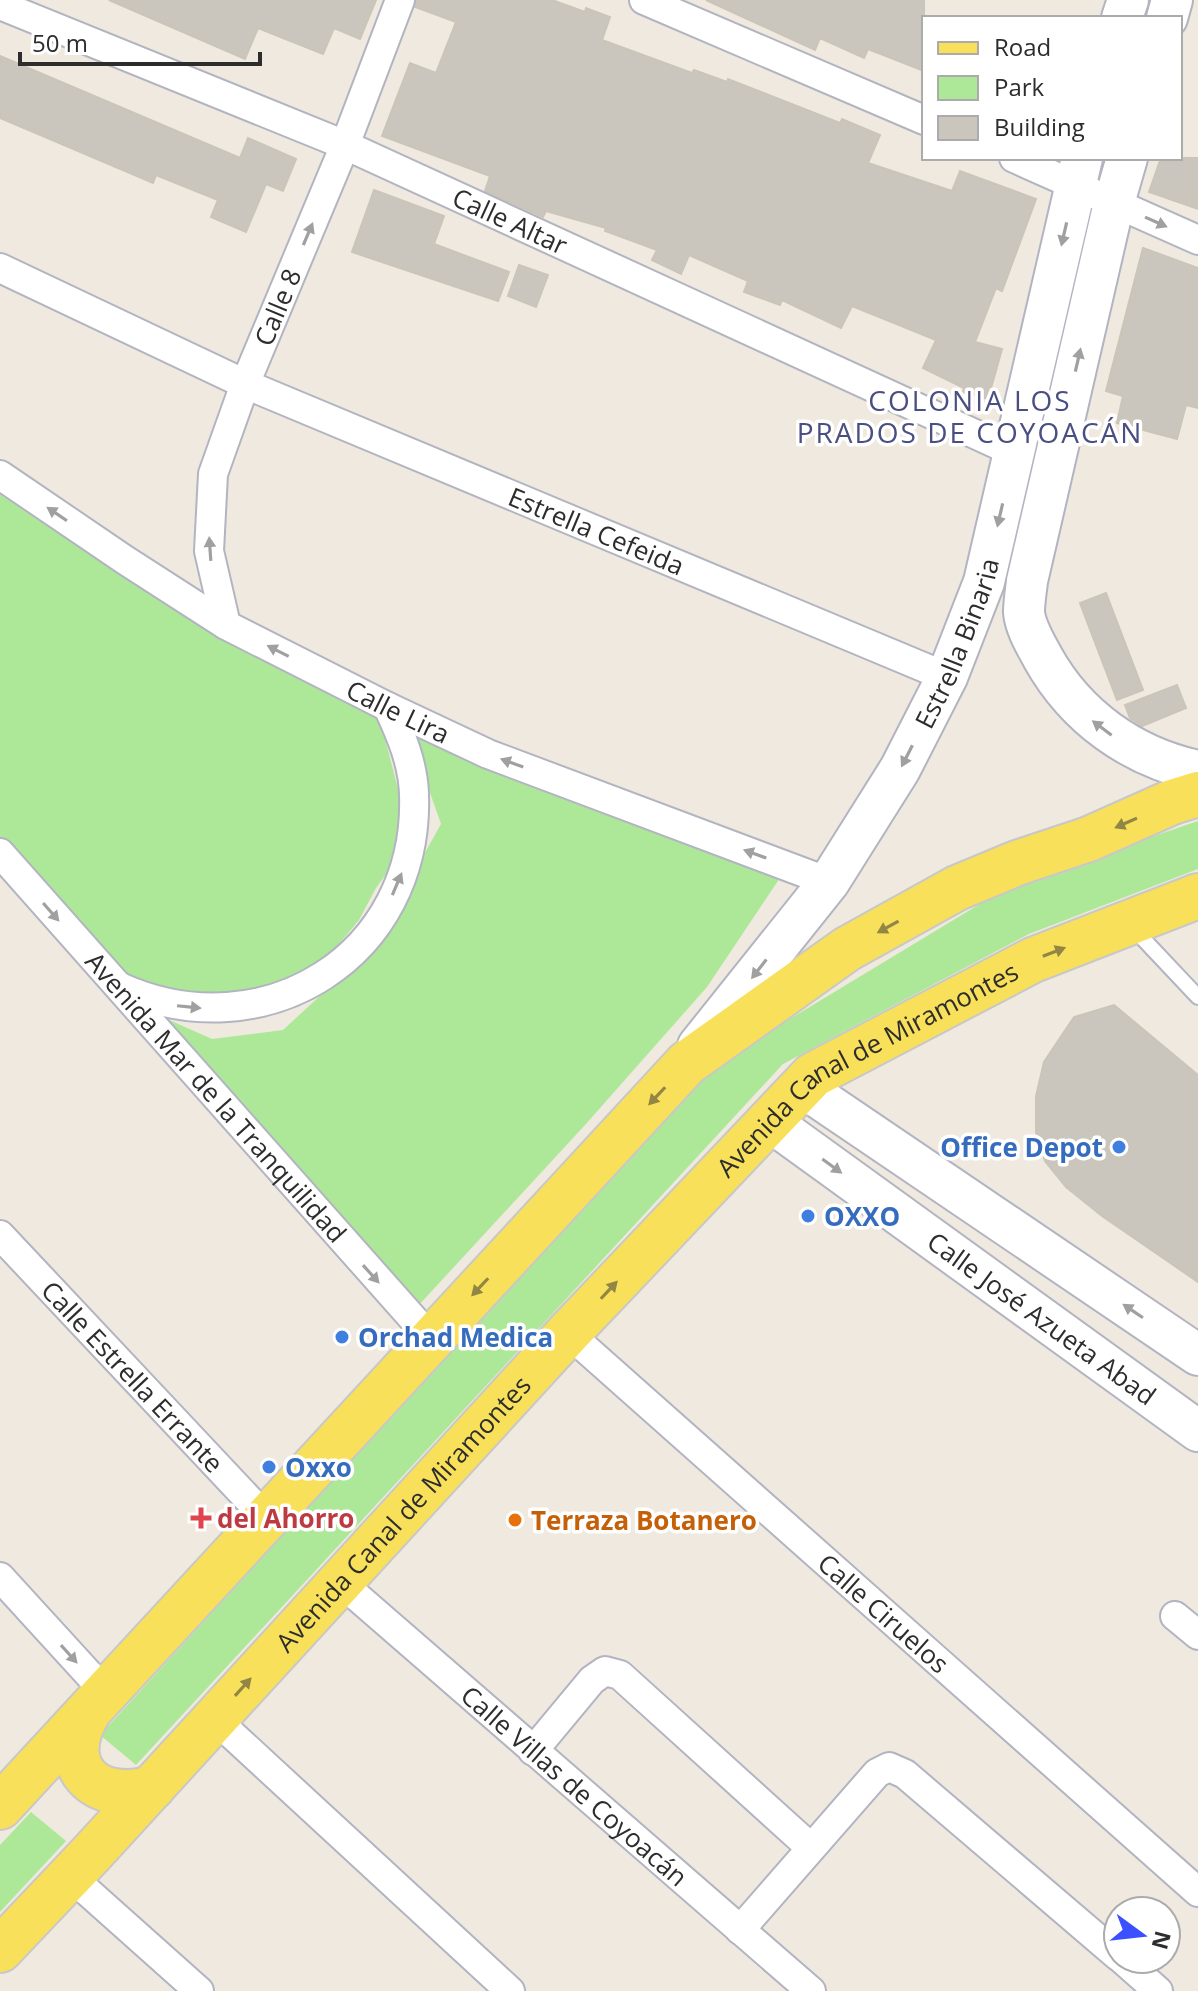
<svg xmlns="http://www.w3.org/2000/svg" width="1198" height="1991" font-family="'Open Sans',sans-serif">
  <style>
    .green { fill: #ade899 }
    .building { fill: #cac6be; stroke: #cbc5b8; stroke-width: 2 }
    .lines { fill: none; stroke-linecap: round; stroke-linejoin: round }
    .lane-casing { stroke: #b3b4c1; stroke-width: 18 }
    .street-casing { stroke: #b3b4c1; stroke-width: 32 }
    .secondary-casing { stroke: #b3b4c1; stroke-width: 44 }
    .primary-casing { stroke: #c8c8c8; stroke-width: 48 }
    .lane { stroke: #fff; stroke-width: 14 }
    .street { stroke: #fff; stroke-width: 28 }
    .secondary { stroke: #fff; stroke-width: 40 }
    .primary { stroke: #f8e05a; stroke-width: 44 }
    .oneway { fill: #a0a0a0 }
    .oneway2 { fill: #928644 }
    .shop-dot { fill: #3f7fe0; stroke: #fff; stroke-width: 3 }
    .health-dot { fill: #e0444e; stroke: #fff; stroke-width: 3 }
    .food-dot { fill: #e8710a; stroke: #fff; stroke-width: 3 }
    .labels { text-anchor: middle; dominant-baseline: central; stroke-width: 7; stroke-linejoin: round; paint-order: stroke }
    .street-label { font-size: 26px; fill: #2d2d2d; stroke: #fff }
    .shop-label { font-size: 26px; font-weight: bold; fill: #366cbe; stroke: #fff; text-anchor: start }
    .health-label { font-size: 26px; font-weight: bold; fill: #be3a42; stroke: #fff; text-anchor: start }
    .food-label { font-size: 26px; font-weight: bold; fill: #c56008; stroke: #fff; text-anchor: start }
    .neighbourhood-label { font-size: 28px; letter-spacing: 2px; fill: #4a4f81; stroke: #fff }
  </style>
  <rect width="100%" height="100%" fill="#efe9df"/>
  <path class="green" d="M0,488l367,216 14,19 26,101 -8,32 -23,32 -17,32 -70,84 -25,10 -145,-38 -119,-135z
    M408,730l378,139 -79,118 -122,138 -168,182 -268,-296 63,28 71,-9 51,-47 51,-59 56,-100z
    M1198,821v48l-169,65 -246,130 -647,701 -36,-30 612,-669 301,-182z
    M31,1812l35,29 -66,71v-67z"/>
  <path class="building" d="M109,0h267l-16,39 -26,-11 -11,26 -65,-26 -13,31z
    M417,0h135l33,12 1,-4 24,9 -8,23 90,33 2,-3 33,12 1,-3 112,44 2,-4 38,16 -12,28 84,28 8,-20 76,28 -34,92 -6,-3 -21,54 27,7 -14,50 -25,-7 1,-4 -41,-20 13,-28 -84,-34 -11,22 -59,-28 -2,5 -36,-13 4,-11 -59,-26 -8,19 -29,-14 5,-10 -52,-19 1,-3 -60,-17 -3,6 -58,-26 5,-15 -108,-40 28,-73 26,10 20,-51 -41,-15z
    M706,0h218v71l-56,-22 -4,9 -44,-20 -5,12z
    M0,56l240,102 8,-20 48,21 -13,32 -17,-7 -20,48 -35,-15 7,-17 -62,-25 -3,8 -153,-65z
    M1161,158h37v51l-49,-17z
    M374,190l70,26 -10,28 75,28 -11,29 -146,-49z
    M1143,248l55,20v140l-12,-3 -9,34 -60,-16 6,-27 -17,-5z
    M519,265l29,10 -12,32 -28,-11z
    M1106,593l37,97 -26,10 -37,-97z
    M1177,685l9,23 -44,18 -12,-8 -5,-13z
    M1114,1005l84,70v207l-96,-66 -36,-29 -21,-26 -9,-29v-36l8,-34 30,-45z"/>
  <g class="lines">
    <defs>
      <path id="lane" d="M1131,926l67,71"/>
      <g id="street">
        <path d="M644,0l280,120"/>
        <path id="s1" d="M0,5l345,140 669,307"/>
        <path d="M1014,158l184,82"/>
        <path id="s2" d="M0,268l245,116 702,293"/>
        <path id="s3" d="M0,475l125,85 101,65 162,82 100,47 341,128"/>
        <path id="s4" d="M226,625l-17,-74 4,-77 32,-90 100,-239 55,-145"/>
        <path id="s5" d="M0,853l432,487"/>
        <path d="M120,987c144,65 300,-31 294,-193 -1,-31 -13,-59 -26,-87"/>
        <path id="s6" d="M0,1235l267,284"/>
        <path id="s7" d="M568,1333l630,559"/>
        <path d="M0,1577l106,116"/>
        <path id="s8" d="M339,1581l472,410"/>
        <path d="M1175,1616l23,19"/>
        <path d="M214,1718l296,273"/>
        <path d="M533,1751l59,-71 13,-9 15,4 190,172"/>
        <path d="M69,1875l130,116"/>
        <path d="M740,1930l137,-157 12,-6 16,7 213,182"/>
        <path d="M1122,1959l36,32"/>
      </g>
      <g id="secondary">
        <path d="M1122,18l6,-18"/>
        <path d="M1167,18l5,-18"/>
        <path d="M1127,158l-13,45 -87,378c-1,10 -3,21 -3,31 1,15 12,33 19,46 33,59 89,99 155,113"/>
        <path id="s9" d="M698,1046l131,-164 71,-113 47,-92 37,-95 98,-424"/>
        <path d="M801,1086l397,269"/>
        <path id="s10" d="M768,1120l430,311"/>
      </g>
      <g id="primary">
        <path d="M88,1713c-32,53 7,92 64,75"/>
        <path d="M0,1807l687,-744 160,-114 110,-61 60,-25 72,-24 83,-37 26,-8"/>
        <path id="s11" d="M0,1950l91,-96 477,-521 245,-258 220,-115 165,-64"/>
      </g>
    </defs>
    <use href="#lane" class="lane-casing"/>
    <use href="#street" class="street-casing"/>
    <use href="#secondary" class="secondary-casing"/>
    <use href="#primary" class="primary-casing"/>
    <use href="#lane" class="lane"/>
    <use href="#street" class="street"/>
    <use href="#secondary" class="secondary"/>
    <use href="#primary" class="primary"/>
  </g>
  <defs><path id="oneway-solid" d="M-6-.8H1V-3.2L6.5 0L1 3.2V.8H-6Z" transform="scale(2)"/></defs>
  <g class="oneway">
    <use href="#oneway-solid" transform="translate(1156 222) rotate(24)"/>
    <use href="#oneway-solid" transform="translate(308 234) rotate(-67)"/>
    <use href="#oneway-solid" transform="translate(1064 234) rotate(103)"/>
    <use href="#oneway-solid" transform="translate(1078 360) rotate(-77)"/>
    <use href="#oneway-solid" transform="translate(57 514) rotate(-146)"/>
    <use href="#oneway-solid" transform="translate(1000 515) rotate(103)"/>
    <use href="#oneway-solid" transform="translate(210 549) rotate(-94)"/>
    <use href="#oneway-solid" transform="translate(278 651) rotate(-153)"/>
    <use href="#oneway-solid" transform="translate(1102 728) rotate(-143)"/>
    <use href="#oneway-solid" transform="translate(907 756) rotate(117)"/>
    <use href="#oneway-solid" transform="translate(512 763) rotate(-160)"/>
    <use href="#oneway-solid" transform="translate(755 854) rotate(-160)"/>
    <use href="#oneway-solid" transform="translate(397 884) rotate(-67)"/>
    <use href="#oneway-solid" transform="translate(51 912) rotate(49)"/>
    <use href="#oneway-solid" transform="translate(759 969) rotate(128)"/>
    <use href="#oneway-solid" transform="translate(189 1007) rotate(6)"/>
    <use href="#oneway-solid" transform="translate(832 1166) rotate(36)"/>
    <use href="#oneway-solid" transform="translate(371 1274) rotate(48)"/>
    <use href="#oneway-solid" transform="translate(1133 1311) rotate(-146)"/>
    <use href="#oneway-solid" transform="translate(69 1654) rotate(48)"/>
  </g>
  <g class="oneway2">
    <use href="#oneway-solid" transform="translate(1126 823) rotate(156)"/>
    <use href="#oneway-solid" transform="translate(888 927) rotate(151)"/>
    <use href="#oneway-solid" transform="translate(1054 952) rotate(-21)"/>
    <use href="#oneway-solid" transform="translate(657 1096) rotate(133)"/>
    <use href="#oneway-solid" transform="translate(480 1287) rotate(133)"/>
    <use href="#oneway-solid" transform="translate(609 1290) rotate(-47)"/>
    <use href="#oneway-solid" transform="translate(243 1687) rotate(-48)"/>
  </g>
  <g class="shop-dot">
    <circle cx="1119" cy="1147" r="8"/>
    <circle cx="808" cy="1216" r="8"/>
    <circle cx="342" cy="1337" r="8"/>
    <circle cx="269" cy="1467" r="8"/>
  </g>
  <path class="health-dot" d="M197 1506h8v8h8v8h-8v8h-8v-8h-8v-8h8z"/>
  <circle class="food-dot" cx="515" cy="1520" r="8"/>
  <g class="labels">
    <g class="street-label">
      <text stroke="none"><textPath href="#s1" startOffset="554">Calle Altar</textPath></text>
      <text stroke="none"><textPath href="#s4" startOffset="332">Calle 8</textPath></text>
      <text stroke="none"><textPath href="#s2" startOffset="652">Estrella Cefeida</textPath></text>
      <text stroke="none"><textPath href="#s9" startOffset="482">Estrella Binaria</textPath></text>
      <text stroke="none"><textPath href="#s3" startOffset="464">Calle Lira</textPath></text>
      <text stroke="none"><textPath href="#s11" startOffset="1242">Avenida Canal de Miramontes</textPath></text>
      <text stroke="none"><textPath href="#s5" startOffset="326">Avenida Mar de la Tranquilidad</textPath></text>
      <text stroke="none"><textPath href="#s10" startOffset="338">Calle José Azueta Abad</textPath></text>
      <text stroke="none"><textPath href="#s6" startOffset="194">Calle Estrella Errante</textPath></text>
      <text stroke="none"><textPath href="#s11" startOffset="594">Avenida Canal de Miramontes</textPath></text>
      <text stroke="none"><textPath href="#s7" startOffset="422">Calle Ciruelos</textPath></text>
      <text stroke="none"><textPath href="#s8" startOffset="312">Calle Villas de Coyoacán</textPath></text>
    </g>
    <g class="shop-label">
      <text x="1103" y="1147" text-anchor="end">Office Depot</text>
      <text x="824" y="1216">OXXO</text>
      <text x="358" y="1337">Orchad Medica</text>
      <text x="285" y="1467">Oxxo</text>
    </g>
    <g class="health-label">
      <text x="217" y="1518">del Ahorro</text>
    </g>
    <g class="food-label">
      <text x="531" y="1520">Terraza Botanero</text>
    </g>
    <g class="neighbourhood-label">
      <text x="970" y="400">COLONIA LOS<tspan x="970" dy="32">PRADOS DE COYOACÁN</tspan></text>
    </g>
  </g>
  <rect x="922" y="16" width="260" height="144" fill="#ffffff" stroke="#ababab" stroke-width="2"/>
  <rect x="938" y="42" width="40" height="12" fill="#f8e05a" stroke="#ababab" stroke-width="2"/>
  <text x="994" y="56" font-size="24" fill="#2d2d2d">Road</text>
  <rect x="938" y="76" width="40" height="24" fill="#ade899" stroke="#ababab" stroke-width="2"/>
  <text x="994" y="96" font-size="24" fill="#2d2d2d">Park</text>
  <rect x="938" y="116" width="40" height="24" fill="#cac6be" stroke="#ababab" stroke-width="2"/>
  <text x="994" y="136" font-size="24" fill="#2d2d2d">Building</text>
  <g transform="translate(1142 1935) rotate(105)"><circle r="38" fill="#ffffff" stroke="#ababab" stroke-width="2"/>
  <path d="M0-6L14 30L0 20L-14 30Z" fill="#3b50ff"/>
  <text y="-12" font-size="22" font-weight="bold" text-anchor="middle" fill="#2d2d2d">N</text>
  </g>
  <path d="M20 52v12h240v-12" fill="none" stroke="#2d2d2d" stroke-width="4"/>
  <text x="32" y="52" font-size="24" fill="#2d2d2d" stroke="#ffffff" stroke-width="6" paint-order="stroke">50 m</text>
</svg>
